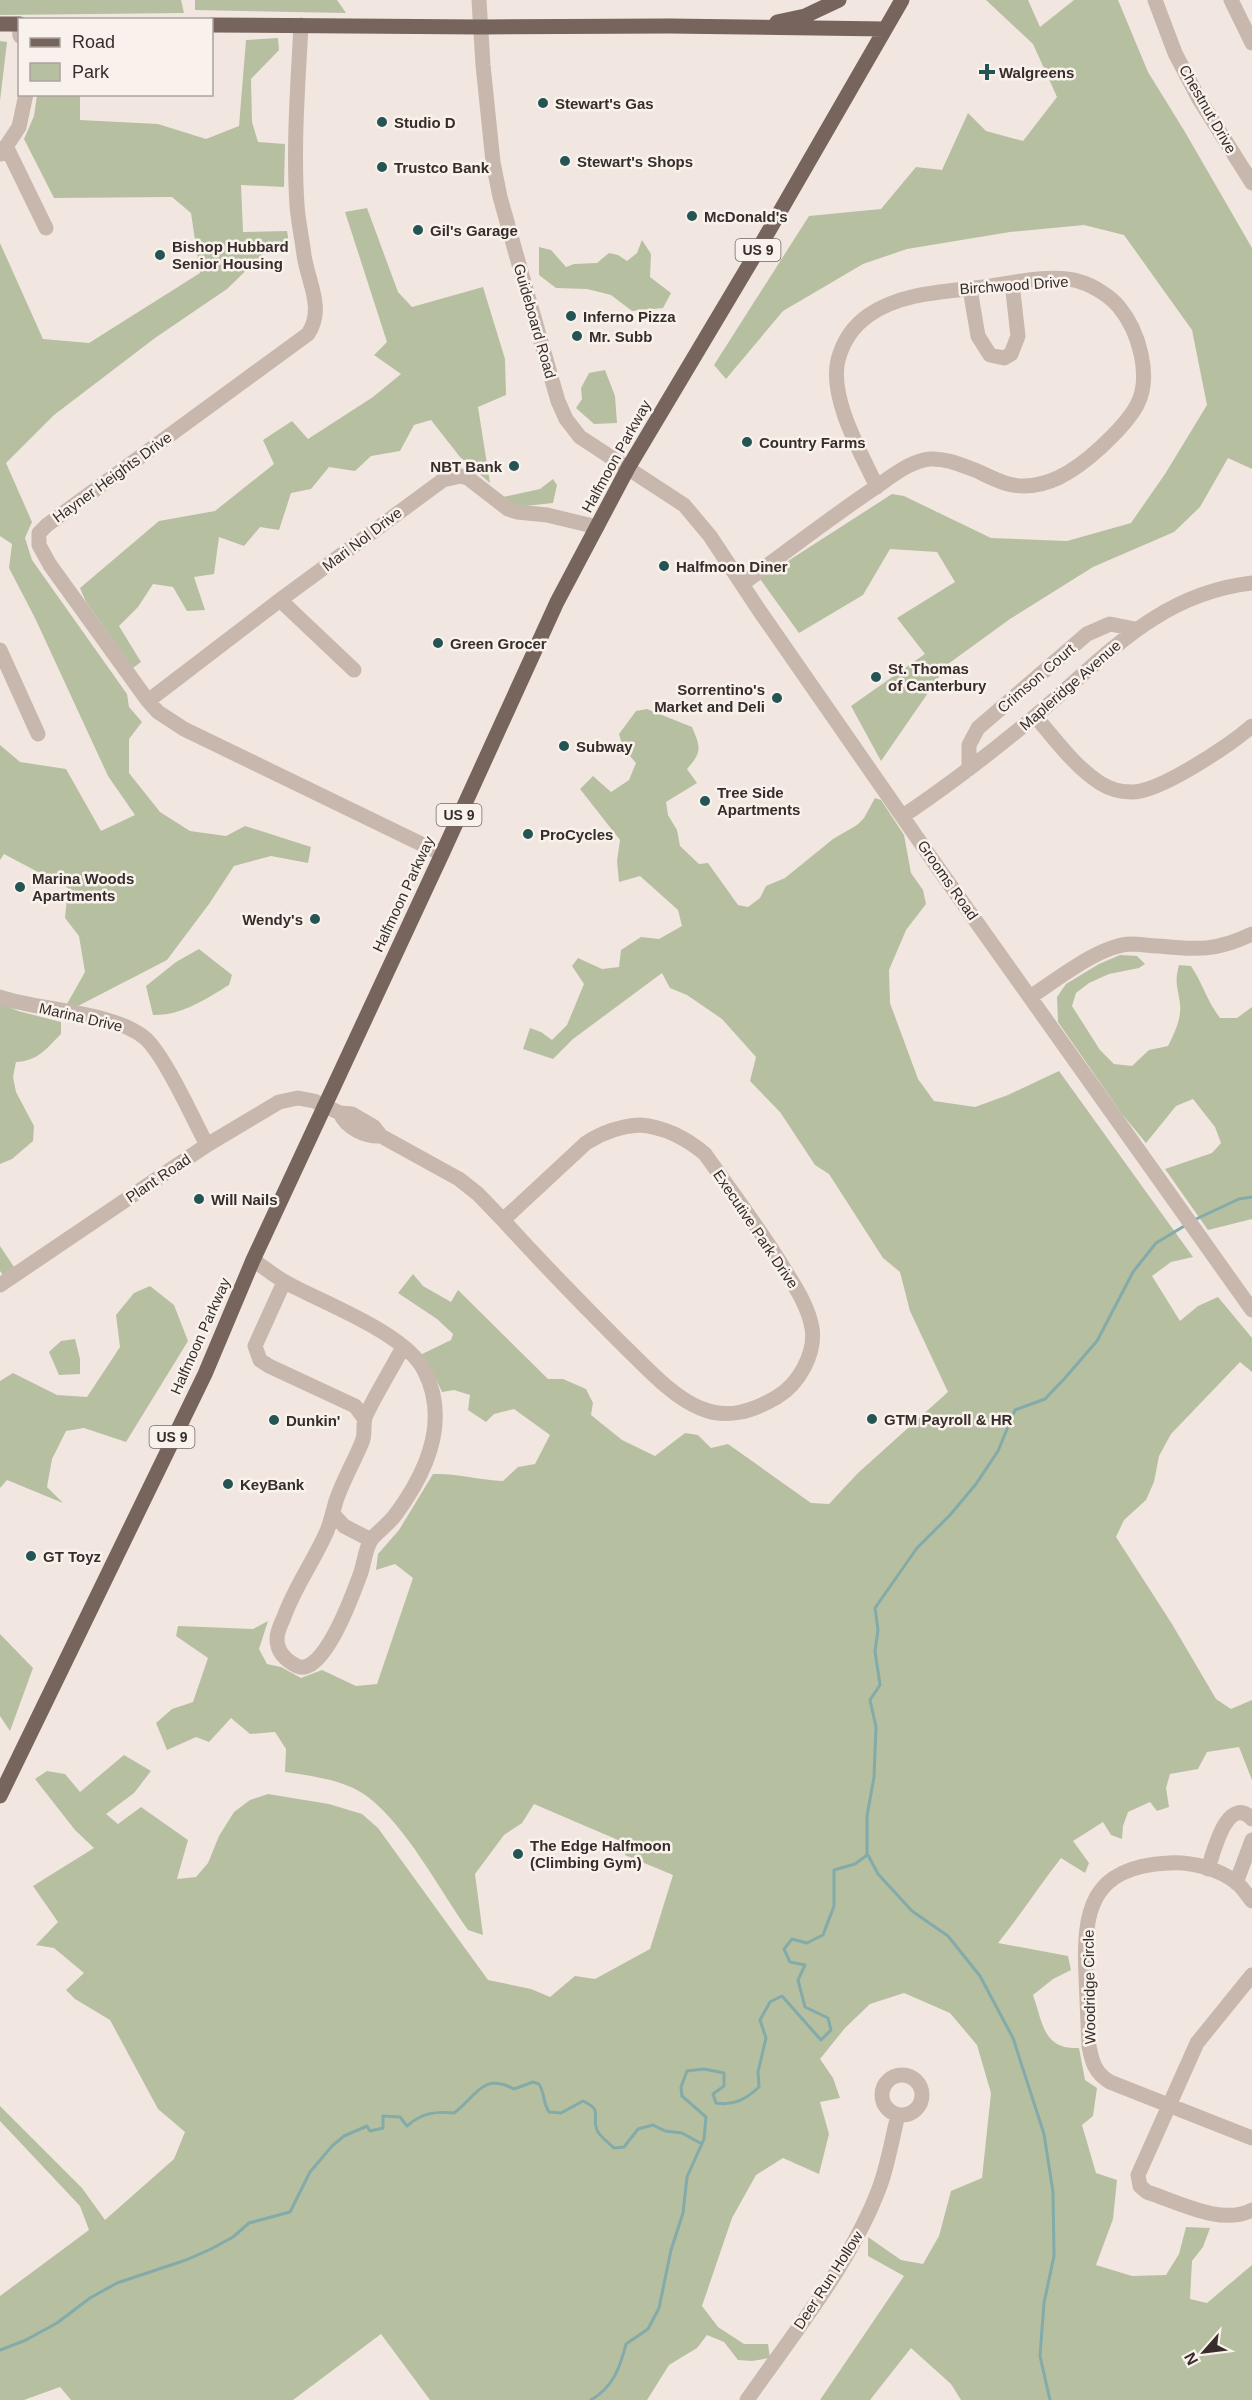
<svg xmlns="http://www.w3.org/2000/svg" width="1252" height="2400" font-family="Arial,sans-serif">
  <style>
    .green { fill: #b7bfa1 }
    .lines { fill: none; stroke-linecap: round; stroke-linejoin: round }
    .stream { stroke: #82aba9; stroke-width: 3 }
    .minor { stroke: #c8b7ad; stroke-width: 15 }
    .major { stroke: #77645d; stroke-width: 15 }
    .poi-dot { fill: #245453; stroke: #f9f2ec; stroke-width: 2 }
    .labels { text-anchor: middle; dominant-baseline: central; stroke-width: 5; stroke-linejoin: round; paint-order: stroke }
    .shield { fill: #f9f2ec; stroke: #716865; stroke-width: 1.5 }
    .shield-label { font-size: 14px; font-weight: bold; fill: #372d2b }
    .poi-label { font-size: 15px; font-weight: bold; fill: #372d2b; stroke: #f9f2ec; text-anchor: start }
    .street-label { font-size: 15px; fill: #372d2b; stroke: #f9f2ec }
  </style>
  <rect width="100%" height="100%" fill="#f1e7e0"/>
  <path class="green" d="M0,0h181l3,13 -184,2z
    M195,0h142l9,13 -151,-3z
    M986,0h42l12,27 34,-27h44l30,72 37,60 67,116v221l-24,-11 -28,49 -26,25 -81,35 -83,52 -62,45 -67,97 -30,-55 74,-52 -28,-36 58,-36 -18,-30 -47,-3 -27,46 -64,38 -39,-54 132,-85 12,2 87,42 76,3 64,-18 34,-49 42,-69 -15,-75 -68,-95 -40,-10 -74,7 -103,17 -44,15 -80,47 -57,68 -12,-14 95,-149 72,-7 35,-42 26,3 26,-57 18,18 37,10 34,-44 -24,-53z
    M278,38l1,12 -28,29 1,43 6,20 27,2 -1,43 -43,-2 2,47 44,-1 2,12 -25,10 -37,36 -72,49 -101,77 -48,48 26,59 -7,16 7,22 95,134 2,13 13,15 -13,17v34l31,39 30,19 36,5 19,-10 66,21 -3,16 -37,-7 -37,10 -25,38 -42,56 -89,46 -11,-2 18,-32 -6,-36 -14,-18 3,-30 -64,-34 -4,6v-115l20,17 46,7 35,62 34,-16 -27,-39 -73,-158 -26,-50 3,-24 -12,-8v-293l43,96 46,4 111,-70 -9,-60 -19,-16 -118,1 -30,-59 10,-23 3,-21h43v25l78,4 48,15 33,-13 7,-86z
    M0,41l7,1 -7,59z
    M367,208l31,84 14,15 71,-20 22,72 1,36 -28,12 12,76 -30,-26 -29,-37 -17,5 -14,26 -29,5 -16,15 -26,-4 -18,22 -20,4 -12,37 -19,-3 -16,19 -25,-9 -5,37 -20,3 11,33 -18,1 -14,-24 -20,-3 -15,23 -19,19 22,36 -8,6 -47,-66 -6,-14 79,-67 56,-10 59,-47 -11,-24 29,-19 16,18 65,-42 28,-23 -27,-19 13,-13 -42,-130z
    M642,240l9,14 -1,23 21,16 -8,15 -31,3 -21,-16 -24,-6 -31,-1 -17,-13v-28l12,3 15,17 8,-3 23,-1 12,-10 9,2 9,6 10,-8z
    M605,370l10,26 2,27 -23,1 -18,-16 6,-9 -1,-11 8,-15z
    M553,479l4,6 -4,18 -38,4 -12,-10 37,-8z
    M647,709l45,18c9,21 10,25 -5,42l10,14 -31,19 2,13 9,15 3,16 19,18 9,-1 30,42 10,2 12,-9 6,-12 19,-8 48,-39 24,-14 7,-7 11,-20 6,2 23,35 7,38 12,17 3,14 -20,26 -17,40 1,33 28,76 16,22 41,6 33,-12 51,-24 134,186 -22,5 -19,14 28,45 18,-15 20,-9 34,41v34l-12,-10 -69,72 -12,22 -5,26 -8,18 -22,20 -8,17 56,87 44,75 15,10 21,-9v80l-13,-33 -32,5 -9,17 -28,5 -4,14 3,19 -12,4 -7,-9 -22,10 -5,14 -1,13 -11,-4 -8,-13 -30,19 16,22 -4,10 -24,-15c-22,28 -41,58 -63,85l70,13 3,14 -18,9 -20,16c10,28 10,55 46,53l6,32 12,8 -4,28 -11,9 14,48 21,7 -4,39 -17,46 36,11 34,-1 13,-21 7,-27 24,1 -7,19 -11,14 -2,38 17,4 45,-38v135h-291l-10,-16 -40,-36 -41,52h-50l84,-124 -36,-20v-19l33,23 22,4 16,-28 12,-45 31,-13 9,-85 -14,-48 -27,-32 -46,-20 -34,11 -25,24 -25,31 13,19 7,20 -20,4 9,32 -10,40 -36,-16 -27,17 -24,43 -30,88 16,21 26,17h24l2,14 -18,3 -14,-1 -14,-18 -17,-7 -10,13 -28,17 -22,35h-217l-49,-66 -88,66h-222l-11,-13 -36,13h-24v-104l89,-66 -9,-24 -80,-85v-15l82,82 23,32 69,-61 11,-27 -27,-23 -48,-89 -35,-21 -9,-9 18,-17 -30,-25 -18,-3 22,-23 -25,-36 61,-38 -19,-18 -40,-51 12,-8 18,3 15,18 44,-37 27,16 -17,22 -28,21 12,10 23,-17 47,33 -11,39 19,-2 12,-14 11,-27 15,-24 16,-12 18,-6 61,10 33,10 16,14 110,152 43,9 19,8 25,-21 20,3 55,-30 23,-74 -48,-20v-12l-91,-39 -12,19 -18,12 -29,39 8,61 -15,-5c-29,-41 -61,-103 -100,-133 -22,-17 -56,-21 -83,-25l1,-23 -11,-17 -25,2 -19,-16 -22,24 -13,-5 -29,13 -11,-27 16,-14 21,-7 15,-44 -32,-22 2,-10 75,3 15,-8 -9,28 8,15 14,3 20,11 21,-8 34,16 21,-2 36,-106 -18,-14 -19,6 2,-16 21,-24 34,-56c24,-1 46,6 70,7l15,-14 17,-3 15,-29 -36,-26 -20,5 -8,8 -18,-12 2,-15 -16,-5 -12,2 -9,-19 -13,-18 31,-15 2,-6 -16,-15 -39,-26 15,-19 10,12 28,16 7,-12 90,89h15l23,10 7,14 -2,12 31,25 33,16 30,-23 13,2 13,13 17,-4 83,59 18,1 29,-31 90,-81 -38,-81 -10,-39 -17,-14 -54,-84 -14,-9 -35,-53 -30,-31 6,-24 -34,-38 -35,-24 -17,-7 -8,-15 -89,66 -20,20 -30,-10 7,-21 11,4 11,8 15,-15 17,-41 -12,-18 6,-8 24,11 17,-2 2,-17 20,-13 18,2 23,-13 -4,-16 -38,-34 -21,6 -2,-21 3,-21 -40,-51 13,-13 18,16 18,-12 7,-17 -13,-15 -4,-14 17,-23z
    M199,949l33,26 -3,10c-23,14 -48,31 -76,30l-7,-29 30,-24z
    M1120,955l17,1 8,8 -6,4 -30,6 -20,9 -13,10 -4,13 28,44 14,14 18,2 17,-16 19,-4c6,-12 14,-28 12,-42 -2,-17 -6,-21 -1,-39l12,1c12,18 16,35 29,52h17l15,-11v212l-44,11 -43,-61 47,-16 9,-10 -6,-16 -22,-28 -17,7 -30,37 -24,-29 -64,-92 -1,-25 9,-13 33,-20z
    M0,1003l18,8 43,11v12c-15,15 -23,27 -45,28l-3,15 3,15 18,34 -1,15 -21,18 -12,5z
    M0,1246l14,21 -11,8 -3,-4z
    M150,1286l24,19 14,36 -62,101 -42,-14 -18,3 -14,28 -5,28 16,16 -56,-23 -7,8v-107l13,-8 44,22 30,2 33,-50 -4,-32 18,-22z
    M75,1339l5,20v15l-21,1 -10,-23 12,-11z
    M0,1634l33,34 -23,63 -10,-15z"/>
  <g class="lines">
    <path class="stream" d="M1194,1220l45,-21 13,-2
      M868,1855l10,19 34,37 36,25 32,40 33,62 31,96 9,58 1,64 -10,47 -4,53 10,44
      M0,2350l26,-10 31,-17 33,-25 27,-15 69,-23 25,-11 22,-12 16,-14 41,-11 20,-40 22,-26 12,-10 23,-10 3,5 13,-3v-12l17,1 7,9c15,-13 28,-15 47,-13 22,-16 28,-41 60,-24l19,-7 6,2c6,10 4,19 10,28l12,1 22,-12c21,10 8,13 14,29 2,6 12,13 17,18l10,-1 14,-18 15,-4 12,6 17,2 20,11
      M591,2400c22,-13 29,-32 35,-56l22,-15 11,-21 12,-58 12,-37 4,-36 17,-38 2,-22 -24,-21 -1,-9 6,-16 17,-2 20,4v13l-11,8 3,9c18,3 30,-4 43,-16l-1,-15 8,-34 -6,-18 10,-18 12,-6 39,44 10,-10 -3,-12 -23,-11 -7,-27 7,-15 -15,-3 -6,-13 8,-10 15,4 16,-8 11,-29v-36l21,-6 12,-9v-39l7,-39 2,-50 -6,-27 10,-15 -5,-34 3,-21 -3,-22 42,-60 33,-33 26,-31 22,-33 17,-41 30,-11 20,-21 32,-37 36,-69 23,-29 30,-18"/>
    <path class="minor" d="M479,0l4,65 10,97 7,35 29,103 29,101 8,18 14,18 104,68 26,31 51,77 175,252 316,445
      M1155,0l20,53 24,46 53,84
      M1231,0l21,43
      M19,24l1,12
      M301,25c-3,59 -8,120 -4,180 1,16 5,33 7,50 4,28 21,53 4,79l-261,191 -8,8v12l11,20 98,136 10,11 26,17 258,125
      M6,146l40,82
      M1,154l18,-27 7,-33
      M970,289l8,47 12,19 14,3 7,-4 7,-18 -6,-53
      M742,584c44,-32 88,-66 134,-97 16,-11 34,-26 54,-28 16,-1 31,6 45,11 11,5 22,11 33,14 36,9 68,-14 92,-36 13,-12 29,-28 37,-43 15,-28 2,-74 -18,-98 -8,-10 -25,-21 -38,-25 -27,-9 -70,1 -97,5 -38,5 -82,5 -115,28 -16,11 -26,26 -31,45 -9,38 23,93 39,127
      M280,600l74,70
      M0,650l38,84
      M148,701l132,-101 163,-120 18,-4 7,2 40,31 9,3 30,3 50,12
      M1035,716c20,23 39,50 65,67 8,5 20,9 31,9 28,1 99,-47 121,-66
      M969,769v-24l9,-17 109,-94 23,-10 25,5
      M903,816c46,-31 89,-64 131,-99 70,-58 122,-123 218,-134
      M0,997c41,14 112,14 145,41 20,18 48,81 62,107
      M1030,997c27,-17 69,-52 101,-53 9,0 19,2 28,2 38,4 58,5 93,-12
      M340,1113c6,15 26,24 41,23
      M640,1125c25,2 46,13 65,29 26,37 54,74 78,113 11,18 25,38 29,61 4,25 -13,56 -35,69 -24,14 -49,23 -77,11 -28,-11 -56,-43 -77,-63 -41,-41 -81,-82 -120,-125l83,-77c17,-11 33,-17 54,-18z
      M253,1260c11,7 22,17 34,23 36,20 118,50 137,87 26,50 3,102 -28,144 -6,9 -21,20 -25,26 -6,9 -7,25 -11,35 -7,19 -37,103 -63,91 -12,-6 -20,-14 -20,-27 0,-8 4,-15 7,-22 11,-31 30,-56 43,-86 4,-10 6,-20 9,-30 7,-21 18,-39 26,-59 4,-9 0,-18 4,-27 11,-23 25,-45 37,-68
      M284,1282l-29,64 5,14 9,6 86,40 9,12
      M0,1285l207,-140 72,-43 19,-4 16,3 26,12 12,1 22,13 7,9 78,43 19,15 25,26
      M333,1514l11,12 27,14
      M1208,1869c5,-15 19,-76 44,-50
      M1236,1883l16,-43
      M1252,1901c-5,-6 -9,-13 -15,-18 -17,-14 -47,-22 -69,-20 -78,4 -85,48 -82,114 1,23 2,46 3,69 3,16 6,27 21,36l142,56
      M1252,1975l-55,68 -59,132 2,11 7,6c31,10 75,34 105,18
      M882 2095a20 20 0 1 1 40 0a20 20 0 1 1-40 0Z
      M747,2400c46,-66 105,-138 133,-214 8,-22 12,-47 18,-71"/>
    <path class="major" d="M777,22l28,-6 34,-16
      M0,24h20
      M212,25l269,2 188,-1 216,3
      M0,1796l205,-422 48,-114 189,-406 115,-252 71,-134 124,-208 150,-260"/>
  </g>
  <g class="poi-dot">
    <path d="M984 63h6v6h6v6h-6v6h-6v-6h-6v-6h6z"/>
    <circle cx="543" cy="103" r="6"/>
    <circle cx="382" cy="122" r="6"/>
    <circle cx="565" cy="161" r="6"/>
    <circle cx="382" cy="167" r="6"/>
    <circle cx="692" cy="216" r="6"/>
    <circle cx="418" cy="230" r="6"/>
    <circle cx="160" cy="255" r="6"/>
    <circle cx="571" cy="316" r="6"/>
    <circle cx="577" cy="336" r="6"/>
    <circle cx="747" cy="442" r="6"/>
    <circle cx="514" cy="466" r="6"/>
    <circle cx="664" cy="566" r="6"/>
    <circle cx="438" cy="643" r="6"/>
    <circle cx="876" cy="677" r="6"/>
    <circle cx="777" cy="698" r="6"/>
    <circle cx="564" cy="746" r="6"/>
    <circle cx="705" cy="801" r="6"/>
    <circle cx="528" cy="834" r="6"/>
    <circle cx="20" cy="887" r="6"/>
    <circle cx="315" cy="919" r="6"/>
    <circle cx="199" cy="1199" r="6"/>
    <circle cx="872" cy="1419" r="6"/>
    <circle cx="274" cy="1420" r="6"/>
    <circle cx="228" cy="1484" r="6"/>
    <circle cx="31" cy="1556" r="6"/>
    <circle cx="518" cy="1854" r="6"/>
  </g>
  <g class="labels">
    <g class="shield">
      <rect x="735.5" y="239" width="45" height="22" rx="4.5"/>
      <rect x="436.5" y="804" width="45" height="22" rx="4.5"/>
      <rect x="149.5" y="1426" width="45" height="22" rx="4.5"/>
    </g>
    <g class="shield-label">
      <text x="758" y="250">US 9</text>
      <text x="459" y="815">US 9</text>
      <text x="172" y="1437">US 9</text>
    </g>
    <g class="poi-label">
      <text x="999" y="72">Walgreens</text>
      <text x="555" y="103">Stewart's Gas</text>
      <text x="394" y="122">Studio D</text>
      <text x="577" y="161">Stewart's Shops</text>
      <text x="394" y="167">Trustco Bank</text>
      <text x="704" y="216">McDonald's</text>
      <text x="430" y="230">Gil's Garage</text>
      <text x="172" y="246">Bishop Hubbard<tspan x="172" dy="17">Senior Housing</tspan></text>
      <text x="583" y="316">Inferno Pizza</text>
      <text x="589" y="336">Mr. Subb</text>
      <text x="759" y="442">Country Farms</text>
      <text x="502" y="466" text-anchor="end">NBT Bank</text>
      <text x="676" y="566">Halfmoon Diner</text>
      <text x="450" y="643">Green Grocer</text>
      <text x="888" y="668">St. Thomas<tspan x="888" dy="17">of Canterbury</tspan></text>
      <text x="765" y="689" text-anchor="end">Sorrentino's<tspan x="765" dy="17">Market and Deli</tspan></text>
      <text x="576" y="746">Subway</text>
      <text x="717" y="792">Tree Side<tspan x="717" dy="17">Apartments</tspan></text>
      <text x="540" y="834">ProCycles</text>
      <text x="32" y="878">Marina Woods<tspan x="32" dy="17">Apartments</tspan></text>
      <text x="303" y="919" text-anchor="end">Wendy's</text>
      <text x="211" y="1199">Will Nails</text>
      <text x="884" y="1419">GTM Payroll &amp; HR</text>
      <text x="286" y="1420">Dunkin'</text>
      <text x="240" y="1484">KeyBank</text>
      <text x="43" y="1556">GT Toyz</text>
      <text x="530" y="1845">The Edge Halfmoon<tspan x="530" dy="17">(Climbing Gym)</tspan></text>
    </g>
    <g class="street-label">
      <text transform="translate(1208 109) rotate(60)">Chestnut Drive</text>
      <text transform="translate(1014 285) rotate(-4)">Birchwood Drive</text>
      <text transform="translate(535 321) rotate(74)">Guideboard Road</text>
      <text transform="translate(616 456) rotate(-61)">Halfmoon Parkway</text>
      <text transform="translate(112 477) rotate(-36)">Hayner Heights Drive</text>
      <text transform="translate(362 539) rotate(-37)">Mari Nol Drive</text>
      <text transform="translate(1036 678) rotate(-41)">Crimson Court</text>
      <text transform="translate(1070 685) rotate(-41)">Mapleridge Avenue</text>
      <text transform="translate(948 880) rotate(55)">Grooms Road</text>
      <text transform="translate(403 894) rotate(-65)">Halfmoon Parkway</text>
      <text transform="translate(81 1017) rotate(13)">Marina Drive</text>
      <text transform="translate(158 1178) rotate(-34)">Plant Road</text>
      <text transform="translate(756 1229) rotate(56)">Executive Park Drive</text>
      <text transform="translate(200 1336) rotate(-66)">Halfmoon Parkway</text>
      <text transform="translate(1089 1987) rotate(-91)">Woodridge Circle</text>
      <text transform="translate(828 2280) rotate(-57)">Deer Run Hollow</text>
    </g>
  </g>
  <rect x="18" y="18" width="195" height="78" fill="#f9f2ec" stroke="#aba39f" stroke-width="1.5"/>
  <rect x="30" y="38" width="30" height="9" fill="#77645d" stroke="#aba39f" stroke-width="1.5"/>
  <text x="72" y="48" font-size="18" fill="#372d2b">Road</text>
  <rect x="30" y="63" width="30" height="18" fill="#b7bfa1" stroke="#aba39f" stroke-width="1.5"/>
  <text x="72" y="78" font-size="18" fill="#372d2b">Park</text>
  <g transform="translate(1204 2352) rotate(242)" stroke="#f9f2ec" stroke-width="4.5" paint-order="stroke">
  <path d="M0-4.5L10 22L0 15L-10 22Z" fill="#372d2b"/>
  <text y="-9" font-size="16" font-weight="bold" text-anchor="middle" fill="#372d2b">N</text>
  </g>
</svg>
